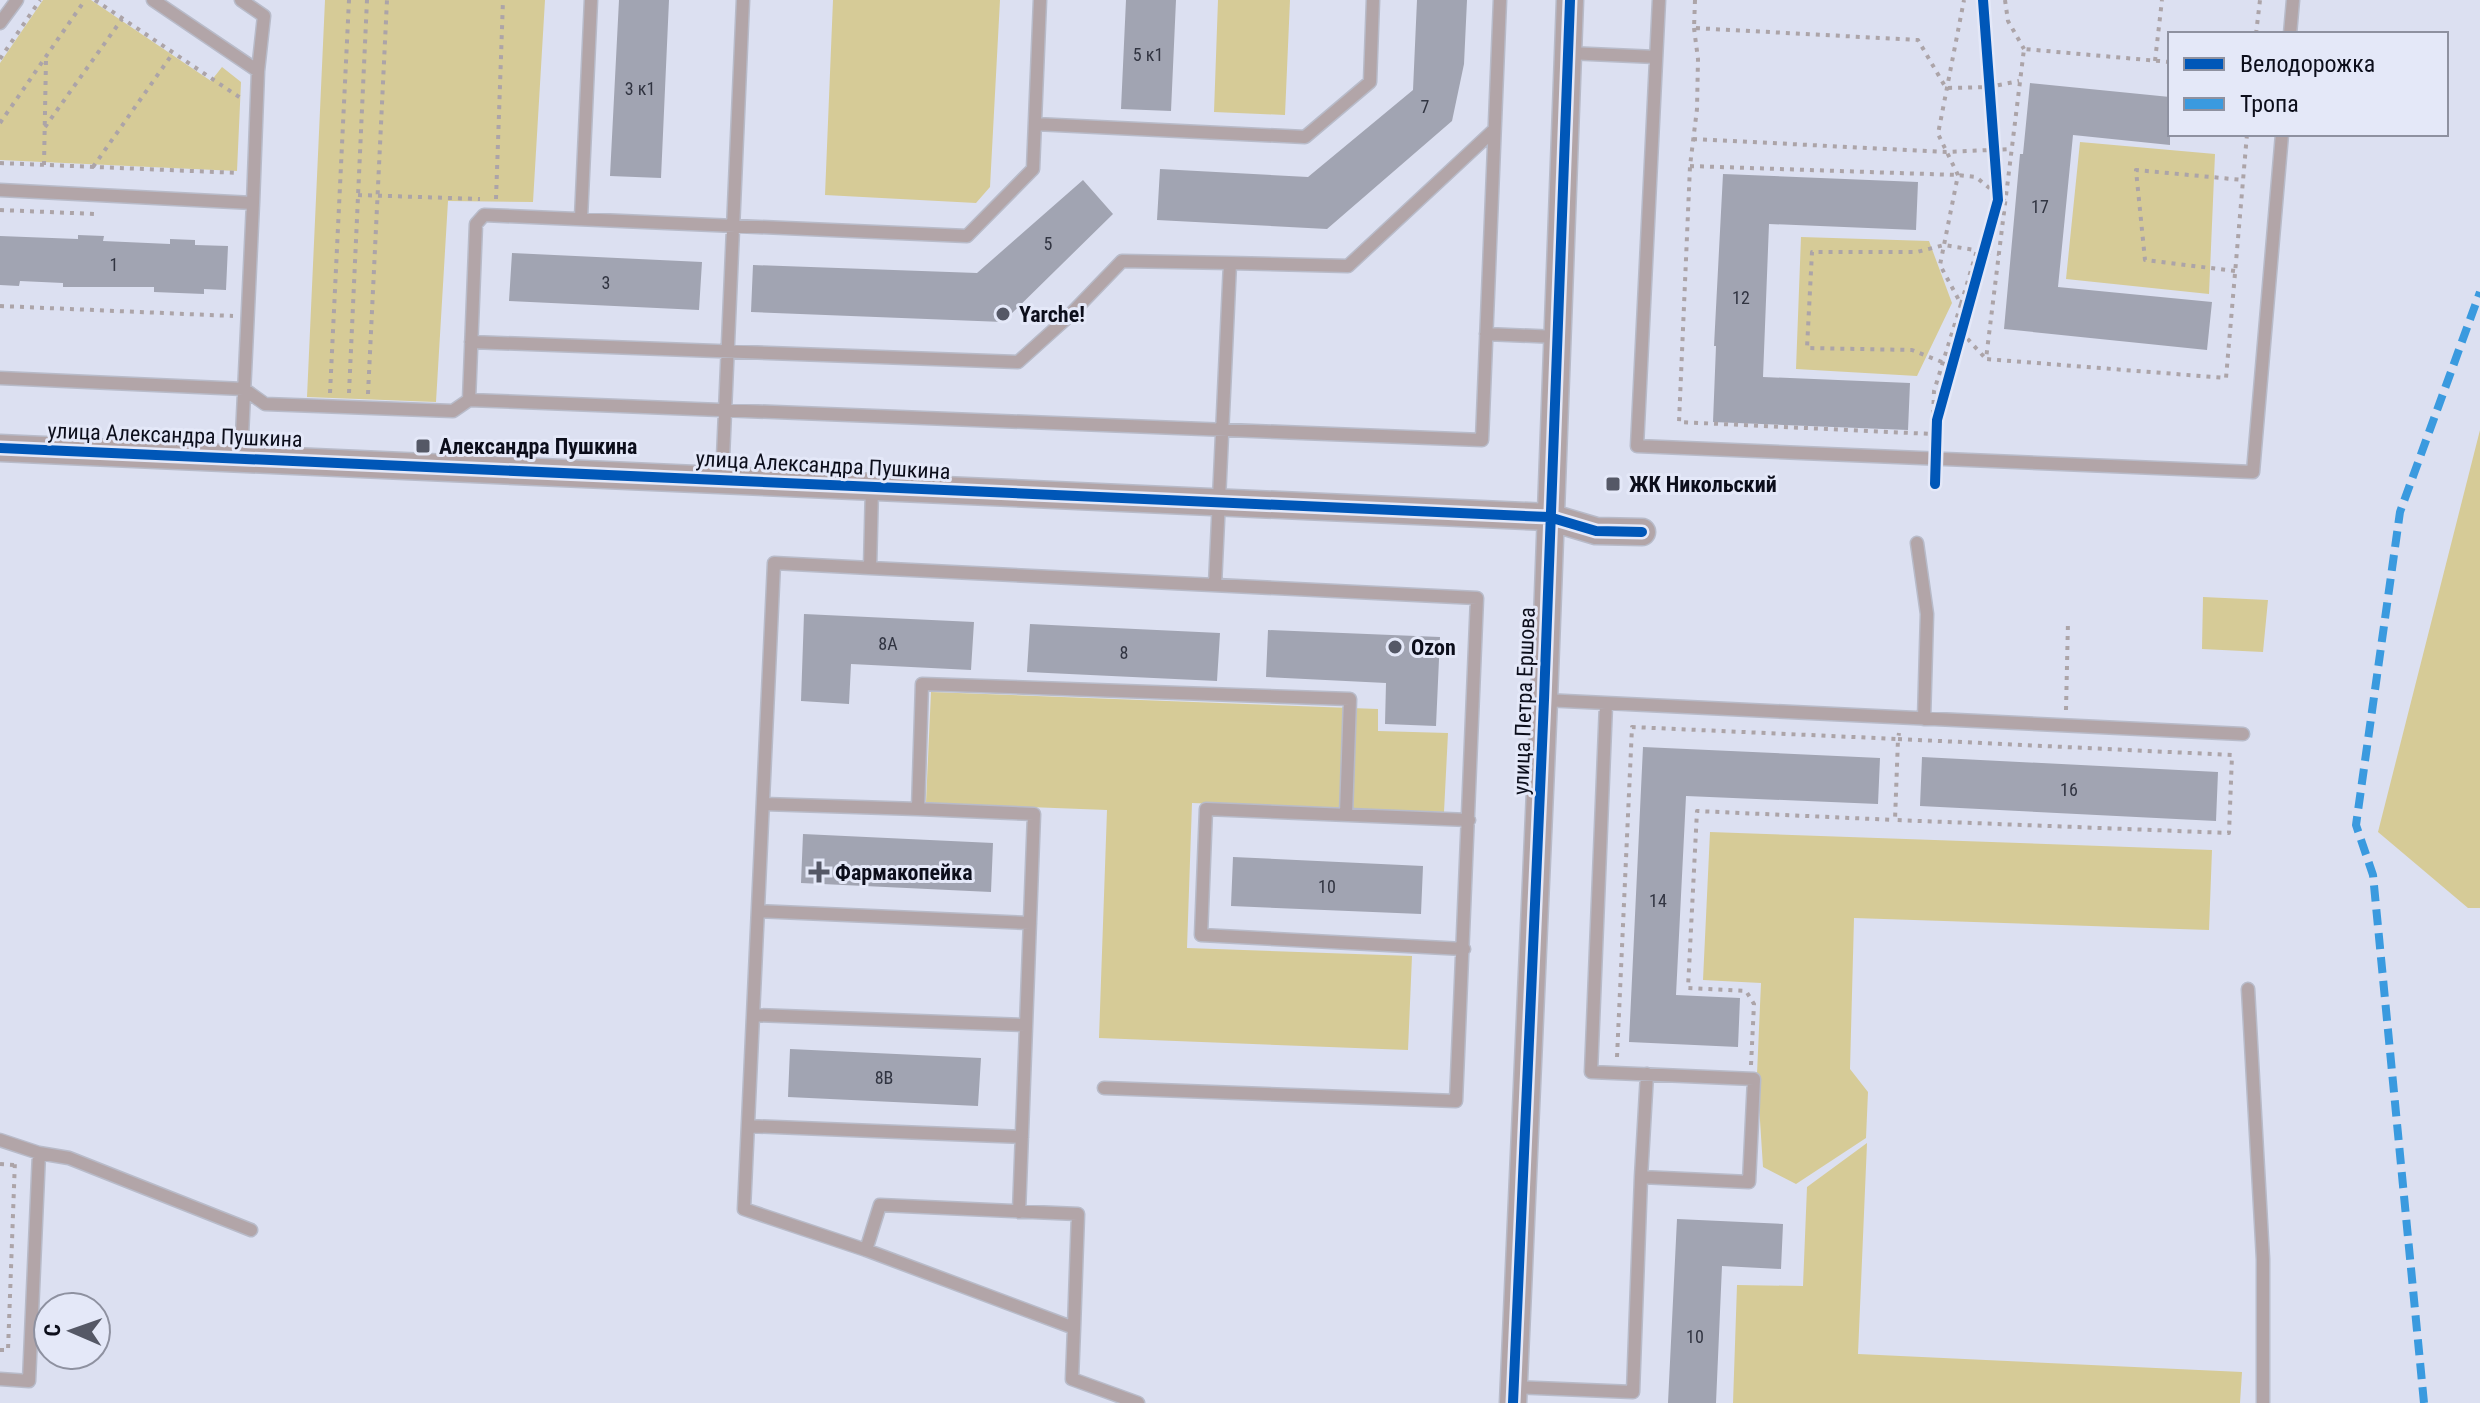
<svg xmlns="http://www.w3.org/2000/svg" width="2480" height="1403" font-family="'Roboto Condensed',sans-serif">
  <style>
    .green { fill: #d6cb97 }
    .building { fill: #a1a4b2 }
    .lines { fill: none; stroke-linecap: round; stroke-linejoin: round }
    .service-casing { stroke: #b8bbc9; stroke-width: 15 }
    .minor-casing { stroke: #b8bbc9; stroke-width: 29 }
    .path { stroke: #aca4a8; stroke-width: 4; stroke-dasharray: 4 6; stroke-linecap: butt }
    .service { stroke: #b2a5a8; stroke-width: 12 }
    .minor { stroke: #b2a5a8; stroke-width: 26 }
    .quiet { stroke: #3a9adf; stroke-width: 8; stroke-dasharray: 16 8; stroke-linecap: butt }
    .cycleway-casing { stroke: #e4e8f8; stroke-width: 15 }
    .cycleway { stroke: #0057b8; stroke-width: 10 }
    .poi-dot { fill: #555866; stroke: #e4e8f8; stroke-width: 3 }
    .labels { text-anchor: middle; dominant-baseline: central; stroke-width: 6; stroke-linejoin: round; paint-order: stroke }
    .number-label { font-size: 18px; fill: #313441 }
    .poi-label { font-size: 22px; font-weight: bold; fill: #0c0e1b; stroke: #e4e8f8; text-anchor: start }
    .street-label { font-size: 22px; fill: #0c0e1b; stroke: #e4e8f8 }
  </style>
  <rect width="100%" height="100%" fill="#dce0f1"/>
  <path class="green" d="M43,0h48l120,81 11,-14 19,15 -4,89 -237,-11v-97z
    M325,0h220l-12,202 -85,-1 -12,201 -129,-5z
    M833,0h167l-10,187 -14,16 -151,-8z
    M1218,0h72l-5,115 -71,-3z
    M2080,142l135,12 -6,140 -143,-15z
    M1801,237l128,4 23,62 -35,73 -121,-7z
    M2480,430v478h-12l-90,-76z
    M2203,597l65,3 -5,52 -61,-3z
    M931,692l447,17v22l70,2 -4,79 -252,-9 -5,145 225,8 -4,94 -309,-12 8,-228 -181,-7z
    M1710,832l502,18 -3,80 -355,-12 -4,151 18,23 -2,46 -70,46 -33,-17 -6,-93 4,-91 -58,-3z
    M1867,1143l-9,211 384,18 -2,31h-507l4,-118 66,1 4,-99z"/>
  <path class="building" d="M619,0h50l-8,178 -51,-2z
    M1126,0h50l-5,111 -50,-2z
    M1417,0h50l-3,64 -12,57 -125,108 -170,-9 3,-51 148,8 105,-87z
    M2030,83l140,14v48l-97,-10 -15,152 154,15 -5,48 -203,-21 16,-175h3z
    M1723,174l195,8 -2,48 -147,-6 -6,153 147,6 -2,47 -195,-8 3,-76h-2z
    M1083,180l30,34 -110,108 -252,-10 2,-47 224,8z
    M78,235l26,1 -1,5 67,3v-5l25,1v5l33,1 -2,44 -22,-1v5l-50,-2v-5h-91v-4l-43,-2 -1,5 -19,-1v-49l78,3z
    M512,253l190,9 -3,48 -190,-9z
    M804,614l170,8 -3,48 -120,-6 -2,40 -48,-3z
    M1030,624l190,9 -3,48 -190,-9z
    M1268,630l172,7 -4,89 -51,-2 1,-41 -120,-6z
    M1643,747l237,11 -2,46 -192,-8 -10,199 64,3 -2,49 -109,-5z
    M1922,757l296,15 -2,49 -296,-15z
    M803,834l190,9 -2,49 -190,-9z
    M1233,857l190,9 -2,48 -190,-8z
    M790,1049l191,9 -3,48 -190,-9z
    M1677,1219l106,5 -2,45 -59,-3 -6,137h-48z"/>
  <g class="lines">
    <defs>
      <path id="service" d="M153,0l105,71
        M1659,0l-22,446 616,26 29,-338
        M0,23l17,-23
        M2290,34l3,-34
        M1568,53l88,4
        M1035,124l270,13 65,-55 3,-82
        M0,190l253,13 5,-132 6,-55 -23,-16
        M581,218l10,-218
        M1486,334l71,3
        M471,342l547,20 50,-45 54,-56 108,2
        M0,378l244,11 21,15 188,7 16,-11 1013,40 18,-440
        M469,400l7,-176 8,-9 483,21 66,-67 7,-169
        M241,457l12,-254
        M722,480l21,-480
        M872,487l-2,81 607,30 -21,503 -352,-13
        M1917,543l10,71 -3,105
        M870,568l-96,-5 -30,646 122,41 208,78 -2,51 66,24
        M1215,585l15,-322 118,3 146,-136
        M1544,700l699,34
        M764,804l154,5
        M758,911l272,12
        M1464,949l-263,-14 5,-126 263,11
        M2248,989l15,270v144
        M753,1015l273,10
        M748,1126l274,11
        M0,1140l39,13 30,5 182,72
        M1641,1177l6,-103
        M1019,1212l15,-398 -116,-5 4,-125 428,15 -4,116
        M866,1250l14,-45 198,9 -4,114
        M0,1379l29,2 10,-228
        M1514,1387l119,5 8,-215 108,5 5,-103 -163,-7 15,-368"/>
      <path id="minor" d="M0,448l1549,69 47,14 46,1
        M1513,1403l31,-703 26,-700"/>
    </defs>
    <use href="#service" class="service-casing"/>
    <use href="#minor" class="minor-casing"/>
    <path class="path" d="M95,0l147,99
      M1695,0l-1,28 224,12 28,48 43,-1 30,-6
      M2005,0l3,21 16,28
      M1694,28l4,31 -1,50 -7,57 -11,256 253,12
      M2256,34l4,-34
      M0,59l40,-59
      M2155,61l7,-61
      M2170,62l-146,-13 -38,310 240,19 21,-244
      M0,123l85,-123
      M45,127l77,-108
      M1693,139l253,13 66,-3
      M0,163l239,10
      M44,165l2,-106
      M1690,166l268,9 18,2 29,24
      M93,167l80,-114
      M358,195l122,4
      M496,199l7,-199
      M0,210l96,4
      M2235,271l-90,-11 -9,-90 107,10
      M1961,304l16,-54
      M0,306l233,10
      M1954,324l32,35
      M1942,362l-30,-12 -105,-2 5,-96h105l27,-7 55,9
      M330,393l19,-393
      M349,393l18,-393
      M368,394l19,-394
      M1932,444l2,-53 27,-87 -21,-39 18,-90 -20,-41 26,-134
      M1930,486l1,-13
      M2066,710l2,-89
      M1898,739l334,16 -3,78 -334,-13z
      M1617,1057l15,-330 266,12 1,-6
      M1751,1065l3,-61 -8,-13 -58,-3 9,-177 198,9
      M0,1164l15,1
      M0,1350h8l7,-190"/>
    <use href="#service" class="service"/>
    <use href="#minor" class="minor"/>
    <path class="quiet" d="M2424,1403l-51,-528 -17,-50 44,-313 80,-220"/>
    <defs>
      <path id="cycleway" d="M0,448l1549,69 47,14 46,1
        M1935,484l2,-64 61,-220 -15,-200
        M1513,1403l31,-703 26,-700"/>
    </defs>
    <use href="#cycleway" class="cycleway-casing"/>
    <use href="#cycleway" class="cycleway"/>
  </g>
  <g class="poi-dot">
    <circle cx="1003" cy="314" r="8"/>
    <rect x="415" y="438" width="16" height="16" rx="4"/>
    <rect x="1605" y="476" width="16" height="16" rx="4"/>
    <circle cx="1395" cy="647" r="8"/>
    <path d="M815 860h8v8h8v8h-8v8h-8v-8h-8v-8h8z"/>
  </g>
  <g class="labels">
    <g class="number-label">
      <text x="1148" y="54">5 к1</text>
      <text x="640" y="88">3 к1</text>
      <text x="1425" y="106">7</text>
      <text x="2040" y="206">17</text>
      <text x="1048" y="243">5</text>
      <text x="114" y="264">1</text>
      <text x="606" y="282">3</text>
      <text x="1741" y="297">12</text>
      <text x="888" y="643">8А</text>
      <text x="1124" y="652">8</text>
      <text x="2069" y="789">16</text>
      <text x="1327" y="886">10</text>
      <text x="1658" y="900">14</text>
      <text x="884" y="1077">8В</text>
      <text x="1695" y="1336">10</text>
    </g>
    <g class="poi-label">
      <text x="1019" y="314">Yarche!</text>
      <text x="439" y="446">Александра Пушкина</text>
      <text x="1629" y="484">ЖК Никольский</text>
      <text x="1411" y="647">Ozon</text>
      <text x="835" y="872">Фармакопейка</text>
    </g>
    <g class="street-label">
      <text transform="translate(175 435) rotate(2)">улица Александра Пушкина</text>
      <text transform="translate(823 465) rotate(3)">улица Александра Пушкина</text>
      <text transform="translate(1524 701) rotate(-88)">улица Петра Ершова</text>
    </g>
  </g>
  <rect x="2168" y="32" width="280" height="104" fill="#e4e8f8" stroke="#8e91a0" stroke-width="2"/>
  <rect x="2184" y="58" width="40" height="12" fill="#0057b8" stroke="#8e91a0" stroke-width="2"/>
  <text x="2240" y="72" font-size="24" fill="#0c0e1b">Велодорожка</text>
  <rect x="2184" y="98" width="40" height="12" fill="#3a9adf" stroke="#8e91a0" stroke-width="2"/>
  <text x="2240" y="112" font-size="24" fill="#0c0e1b">Тропа</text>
  <g transform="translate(72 1331) rotate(272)"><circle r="38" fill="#e4e8f8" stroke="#8e91a0" stroke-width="2"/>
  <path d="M0-6L14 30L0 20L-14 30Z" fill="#555866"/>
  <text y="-12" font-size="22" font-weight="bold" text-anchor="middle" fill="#0c0e1b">С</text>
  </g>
</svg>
